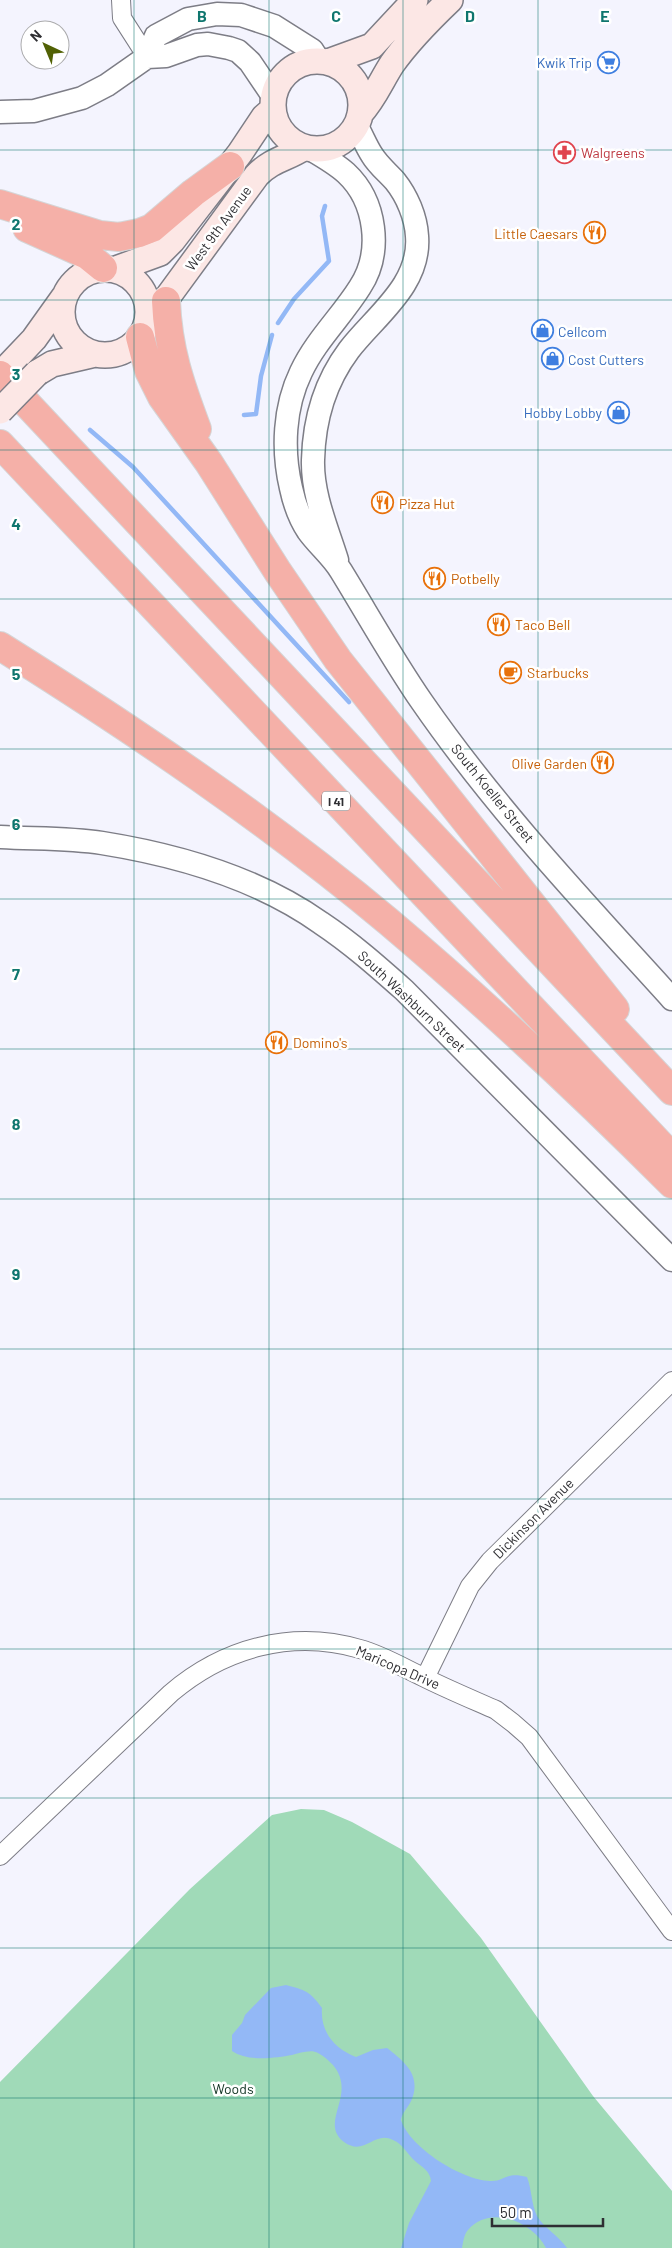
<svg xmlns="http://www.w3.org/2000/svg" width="672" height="2248" font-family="Barlow,sans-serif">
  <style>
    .green { fill: #a0dab8 }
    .water { fill: #93b8f6 }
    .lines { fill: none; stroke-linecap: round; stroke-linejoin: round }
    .stream { stroke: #93b8f6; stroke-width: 4.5 }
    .minor-casing { stroke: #7d7d86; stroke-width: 20 }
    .tertiary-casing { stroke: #7d7d86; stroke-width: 25 }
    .secondary-casing { stroke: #7d7d86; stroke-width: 28 }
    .motorway-casing { stroke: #d5d5d6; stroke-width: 30 }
    .minor { stroke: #fff; stroke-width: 18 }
    .tertiary { stroke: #fff; stroke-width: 22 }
    .secondary { stroke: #fce7e5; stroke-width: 25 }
    .motorway { stroke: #f5b0a8; stroke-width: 28 }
    .secondary-bridge-casing { stroke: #7d7d86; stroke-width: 28; stroke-linecap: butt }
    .secondary-bridge { stroke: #fce7e5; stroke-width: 25 }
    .grid { fill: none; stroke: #0f766e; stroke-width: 1; stroke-opacity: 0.55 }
    .labels { text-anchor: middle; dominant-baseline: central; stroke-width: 5; stroke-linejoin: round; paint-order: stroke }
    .shield { fill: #fff; stroke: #6d6d70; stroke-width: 1 }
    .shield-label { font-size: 12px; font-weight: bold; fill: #2e2e32 }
    .shop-label { font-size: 14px; fill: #366cbe; stroke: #fff; text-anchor: end }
    .health-label { font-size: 14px; fill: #be3a42; stroke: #fff; text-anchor: start }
    .street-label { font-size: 14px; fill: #2e2e32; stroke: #fff }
    .food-label { font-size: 14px; fill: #c56008; stroke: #fff; text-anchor: start }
    .park-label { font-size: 14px; fill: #123423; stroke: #fff }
    .grid-label { font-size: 16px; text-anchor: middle; font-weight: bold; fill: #0f766e; stroke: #fff; stroke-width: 5; stroke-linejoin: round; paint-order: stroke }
  </style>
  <rect width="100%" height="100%" fill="#f4f4fe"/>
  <path class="green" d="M301,1809l23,1 28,12 58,32 71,84 112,158 79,95v57h-672v-166l190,-193 82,-74z"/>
  <path class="water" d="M286,1985c19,5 24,6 36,23 -2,24 13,41 34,49l17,-7 14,-2c18,14 34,27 25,51 -3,8 -10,13 -11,21 9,28 61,60 89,61 15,1 15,-10 37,-4 5,13 4,26 10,39 7,12 22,20 30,32h-21c-13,-26 -56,-44 -78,-18 -4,4 -5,13 -6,18h-61l8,-25 22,-42c-1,-10 -9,-14 -16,-20 -8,-7 -12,-17 -22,-21 -19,-10 -28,17 -49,2 -26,-20 14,-47 -11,-77 -5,-5 -9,-9 -15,-12 -7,-4 -18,0 -26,2 -17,3 -44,7 -60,-4v-16l10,-12 3,-8 26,-27z"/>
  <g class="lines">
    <path class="stream" d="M278,323l16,-24 35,-38 -7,-45 3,-10
      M244,415l12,-1 5,-38 11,-41
      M90,430l43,37 216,235"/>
    <defs>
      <path id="minor" d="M121,0l1,18 25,39
        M425,1678l45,-92 20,-25 182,-180
        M0,1856l171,-163c53,-45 121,-64 189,-44 22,6 42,18 63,28 24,12 48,22 73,33l17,13 16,14 143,194"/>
      <path id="tertiary" d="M147,57l19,-1 31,-11 11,-1 21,4 9,3 12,11 23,34
        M0,112l34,-1 48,-13 25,-13 40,-28 9,-21 32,-17 29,-5 24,1 33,11 38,24 7,11
        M312,150c12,7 24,14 34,23 30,28 37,79 14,114 -18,29 -44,53 -59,85 -17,35 -19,78 -10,116 3,14 9,31 17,43 10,14 24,25 33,40 27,44 52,89 81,131 74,107 163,201 250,297
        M337,560c-10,-32 -25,-66 -24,-100 1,-39 12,-78 36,-110 26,-34 72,-65 68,-114 -1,-19 -10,-40 -22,-55 -8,-9 -17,-16 -23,-26 -6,-9 -10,-20 -16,-30
        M0,837c34,2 69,1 102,6 75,12 157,36 219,80 30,20 56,43 83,67l268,270"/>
      <path id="secondary" d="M273 105a44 44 0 1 1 88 0a44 44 0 1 1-88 0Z
        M328,62l44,-16 43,-46
        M360,114c14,-15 21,-33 32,-50 17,-24 37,-44 58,-64
        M62 312a43 43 0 1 1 86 0a43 43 0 1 1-86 0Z
        M116,269l44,-16 12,-12 68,-88 24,-36 8,-7
        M153,317l104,-142c16,-16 29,-16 46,-27
        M37,373l15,-9 43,-10
        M0,375l34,-36 30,-42"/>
      <path id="motorway" d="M0,204l100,31 19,2 20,-4 13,-5 41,-35 37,-27
        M27,228l60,27 16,13
        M166,301c2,48 14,83 31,128
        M140,337l9,34 13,26 47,66 69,109 60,88 277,349
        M0,375l672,716
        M0,444l672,713
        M0,646c134,84 267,174 389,276 98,83 192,171 283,262"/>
    </defs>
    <use href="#minor" class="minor-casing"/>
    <use href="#tertiary" class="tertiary-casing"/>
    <use href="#secondary" class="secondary-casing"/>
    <use href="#motorway" class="motorway-casing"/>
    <use href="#minor" class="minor"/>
    <use href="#tertiary" class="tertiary"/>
    <use href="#secondary" class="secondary"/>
    <use href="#motorway" class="motorway"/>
    <defs>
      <path id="secondary-bridge" d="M0,411l37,-38"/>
    </defs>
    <use href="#secondary-bridge" class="secondary-bridge-casing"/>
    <use href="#secondary-bridge" class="secondary-bridge"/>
  </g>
  <path class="grid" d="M134,0v2248M269,0v2248M403,0v2248M538,0v2248M0,150h672M0,300h672M0,450h672M0,599h672M0,749h672M0,899h672M0,1049h672M0,1199h672M0,1349h672M0,1499h672M0,1649h672M0,1798h672M0,1948h672M0,2098h672"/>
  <defs>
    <symbol id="supermarket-ring" viewBox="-11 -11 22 22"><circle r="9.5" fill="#fff" stroke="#3f7fe0" stroke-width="1.5"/><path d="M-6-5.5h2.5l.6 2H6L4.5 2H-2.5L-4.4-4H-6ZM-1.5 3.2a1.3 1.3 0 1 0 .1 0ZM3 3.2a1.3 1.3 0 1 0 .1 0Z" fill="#3f7fe0"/></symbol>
    <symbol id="pharmacy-ring" viewBox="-11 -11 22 22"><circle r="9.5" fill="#fff" stroke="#e0444e" stroke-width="1.5"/><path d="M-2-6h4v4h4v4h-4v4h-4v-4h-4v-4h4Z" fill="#e0444e"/></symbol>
    <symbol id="restaurant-ring" viewBox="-11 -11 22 22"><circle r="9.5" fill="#fff" stroke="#e8710a" stroke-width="1.5"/><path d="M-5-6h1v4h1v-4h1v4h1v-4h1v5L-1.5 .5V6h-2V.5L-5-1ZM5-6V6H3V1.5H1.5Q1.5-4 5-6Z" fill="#e8710a"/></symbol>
    <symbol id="shop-ring" viewBox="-11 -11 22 22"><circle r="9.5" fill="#fff" stroke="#3f7fe0" stroke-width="1.5"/><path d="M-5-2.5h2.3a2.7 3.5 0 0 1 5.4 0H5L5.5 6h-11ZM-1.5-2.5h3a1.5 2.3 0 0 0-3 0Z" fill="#3f7fe0"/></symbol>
    <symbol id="cafe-ring" viewBox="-11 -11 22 22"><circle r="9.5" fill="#fff" stroke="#e8710a" stroke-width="1.5"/><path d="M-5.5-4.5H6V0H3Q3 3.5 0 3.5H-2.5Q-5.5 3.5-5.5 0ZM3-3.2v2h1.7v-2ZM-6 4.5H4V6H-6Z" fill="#e8710a"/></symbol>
  </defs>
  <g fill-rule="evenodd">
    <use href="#supermarket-ring" x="596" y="50" width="25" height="25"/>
    <use href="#pharmacy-ring" x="552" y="140" width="25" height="25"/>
    <use href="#restaurant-ring" x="582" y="220" width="25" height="25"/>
    <use href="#shop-ring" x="530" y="318" width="25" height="25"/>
    <use href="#shop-ring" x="540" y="346" width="25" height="25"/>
    <use href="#shop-ring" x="606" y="400" width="25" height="25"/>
    <use href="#restaurant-ring" x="370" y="490" width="25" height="25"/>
    <use href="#restaurant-ring" x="422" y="566" width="25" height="25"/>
    <use href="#restaurant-ring" x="486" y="612" width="25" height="25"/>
    <use href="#cafe-ring" x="498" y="660" width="25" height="25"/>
    <use href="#restaurant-ring" x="590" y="750" width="25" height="25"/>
    <use href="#restaurant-ring" x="264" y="1030" width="25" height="25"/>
  </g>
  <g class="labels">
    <rect class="shield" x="322" y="791.5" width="28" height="19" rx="4"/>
    <g class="shield-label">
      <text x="336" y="801">I 41</text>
    </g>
    <g class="shop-label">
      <text x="592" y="62">Kwik Trip</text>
      <text x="558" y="331" text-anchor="start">Cellcom</text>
      <text x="568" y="359" text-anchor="start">Cost Cutters</text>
      <text x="602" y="412">Hobby Lobby</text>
    </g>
    <g class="health-label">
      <text x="581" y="152">Walgreens</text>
    </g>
    <g class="street-label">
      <text transform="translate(218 228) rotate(-54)">West 9th Avenue</text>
      <text transform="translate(493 793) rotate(51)">South Koeller Street</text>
      <text transform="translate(412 1001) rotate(43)">South Washburn Street</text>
      <text transform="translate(533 1518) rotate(-45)">Dickinson Avenue</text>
      <text transform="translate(398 1667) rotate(23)">Maricopa Drive</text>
    </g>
    <g class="food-label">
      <text x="578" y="233" text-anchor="end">Little Caesars</text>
      <text x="399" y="503">Pizza Hut</text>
      <text x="451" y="578">Potbelly</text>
      <text x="515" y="624">Taco Bell</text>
      <text x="527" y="672">Starbucks</text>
      <text x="587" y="763" text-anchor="end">Olive Garden</text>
      <text x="293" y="1042">Domino's</text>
    </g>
    <g class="park-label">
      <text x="233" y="2088">Woods</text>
    </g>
  </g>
  <g class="grid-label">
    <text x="202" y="22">B</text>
    <text x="336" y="22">C</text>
    <text x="470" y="22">D</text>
    <text x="605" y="22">E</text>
    <text x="16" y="230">2</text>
    <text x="16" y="380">3</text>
    <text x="16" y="530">4</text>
    <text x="16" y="680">5</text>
    <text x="16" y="830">6</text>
    <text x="16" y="980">7</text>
    <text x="16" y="1130">8</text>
    <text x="16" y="1280">9</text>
  </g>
  <g transform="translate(45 45) rotate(316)"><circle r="24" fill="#ffffff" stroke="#ababad"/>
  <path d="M0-4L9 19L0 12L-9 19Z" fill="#516104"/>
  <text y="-8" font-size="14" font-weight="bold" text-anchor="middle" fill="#2e2e32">N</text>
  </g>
  <path d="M492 2218v8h111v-8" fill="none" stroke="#2e2e32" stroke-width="2.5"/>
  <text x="500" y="2218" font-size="15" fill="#2e2e32" stroke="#ffffff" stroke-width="4" paint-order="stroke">50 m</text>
</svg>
